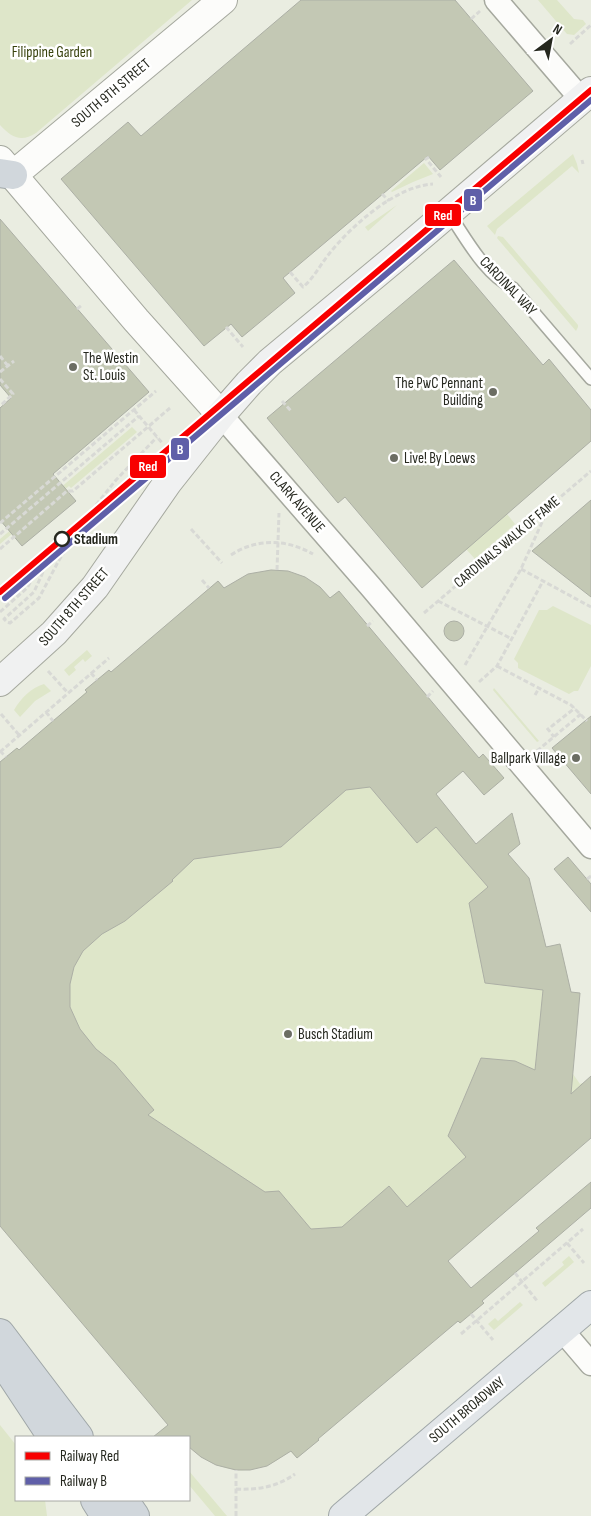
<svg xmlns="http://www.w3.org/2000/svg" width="591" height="1516" font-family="'Sofia Sans Condensed',sans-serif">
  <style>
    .green { fill: #dee6c9 }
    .building { fill: #c3c8b4; stroke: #acafa5; fill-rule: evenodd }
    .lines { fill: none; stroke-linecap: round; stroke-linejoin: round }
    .service-casing { stroke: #a5a89e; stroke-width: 14 }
    .minor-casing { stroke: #a5a89e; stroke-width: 25 }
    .tertiary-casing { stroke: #a5a89e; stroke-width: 30 }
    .secondary-casing { stroke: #a5a89e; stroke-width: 30 }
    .primary-casing { stroke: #9fa6a7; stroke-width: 30 }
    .motorway-casing { stroke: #9fa6a7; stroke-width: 30 }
    .path { stroke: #d8d9d5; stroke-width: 3; stroke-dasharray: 5 2.5; stroke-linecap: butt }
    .service { stroke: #fcfcfa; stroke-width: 11 }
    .minor { stroke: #fcfcfa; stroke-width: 22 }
    .tertiary { stroke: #fcfcfa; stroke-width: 28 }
    .secondary { stroke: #f0f1f1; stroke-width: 28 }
    .primary { stroke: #e2e6e9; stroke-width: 28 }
    .motorway { stroke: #d1d7dc; stroke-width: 28 }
    .rail-1-casing { stroke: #fff; stroke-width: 10 }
    .rail-2-casing { stroke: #fff; stroke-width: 10 }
    .rail-1 { stroke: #f80000; stroke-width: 6 }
    .rail-2 { stroke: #5f5fa8; stroke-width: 6 }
    .poi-dot { fill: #6b6d63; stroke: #fff; stroke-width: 2 }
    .stop-dot { fill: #fff; stroke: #26281f; stroke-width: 2.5 }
    .labels { text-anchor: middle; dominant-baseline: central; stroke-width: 5; stroke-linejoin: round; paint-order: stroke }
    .park-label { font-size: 15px; fill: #38420d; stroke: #fff }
    .street-label { font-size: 15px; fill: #26281f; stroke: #fff }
    .poi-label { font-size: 15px; fill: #26281f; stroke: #fff; text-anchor: start }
    .stop-label { font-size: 15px; font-weight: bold; fill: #26281f; stroke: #fff; text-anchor: start }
    .line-badge { stroke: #fff; stroke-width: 2 }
    .badge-label { font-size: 14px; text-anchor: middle; font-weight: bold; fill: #fff }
  </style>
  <rect width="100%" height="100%" fill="#eaede1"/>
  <path class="green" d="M0,0h192l-156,133c-15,10 -25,4 -36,-8z
    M538,0h19l17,19 9,1 3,4 -12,11 -7,-1z
    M573,154l4,10 2,9 -7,-7 -75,63 -2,6 -8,-9z
    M424,163l9,11 -20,8 -21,10 -1,-1z
    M397,205l-29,26 -3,-4z
    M498,236l5,1 75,88v2l-2,4 -79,-93z
    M132,427l5,5 -66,56 -2,-2 -69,58v-5z
    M507,514l8,10 -40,35 -9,-10z
    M280,570c21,3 36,12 50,28l9,-7 15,17 -5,5 126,147 8,-6 21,24 -20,17 -21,-24 -27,23 40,50 13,-11 40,45 17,69 14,-3 8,34 -15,4 20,92 7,10 2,-1 9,10 -145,169 38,41 -24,20 -5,-5 -140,117 4,5 -22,18 -7,-7c-7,5 -14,11 -23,14 -28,12 -57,2 -78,-18v-10h-22l-6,-7 10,-8 -122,-144 -3,3 -46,-55v-464l17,-14 3,2 66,-58 -1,-2 24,-20 5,5 6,-10 71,-61 3,4 9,-8 -3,-4 18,-15 7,8c17,-13 33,-19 55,-19z
    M553,606l38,19v41l-13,25h-4l-5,3 -51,-26v-5l-4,-4 25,-49h8z
    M87,650l5,6 -7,6 -2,-3 -9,8 2,3 -7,6 -5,-6z
    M44,684l7,7 -16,10 -15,16 -6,-7c7,-12 17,-22 30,-26z
    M494,688l45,53 -2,1 -44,-52z
    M569,1256l5,6 -29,25 -3,-4 22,-18 -2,-3z
    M520,1302l3,3 -29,25 -6,-6 7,-6 3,3z
    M0,1425l16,20v55h29l2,16h-47z
    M189,1471l38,45h-12l-26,-31z"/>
  <path class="building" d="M301,0h154l78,91 -93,79 -12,-14 -145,122 12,15 -53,44 -11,-13 -27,22 -143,-167 67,-57 13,14z
    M0,219l149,173 -96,82 23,27 -54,45 -22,-26v-112l11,-10 -11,-13z
    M454,260l89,105 6,-6 42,51v31l-169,147 -77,-91 -7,6 -71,-85z
    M591,500v97l-59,-46z
    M271,570l17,1 17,6 15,10 10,11 9,-7 140,167 4,-4 21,24 -20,17 -21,-24 -27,23 40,50 36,-31 8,31 -12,10 21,24 17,69 14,-3 11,48 9,1 -9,101 20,-18v62l-143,123 23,27 68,-57 -3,-3 55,-46v26l-109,93 2,2 -24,20 -2,-2 -140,118 1,1 -22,18 -6,-7 -24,15 -17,4h-14l-20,-5 -15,-8 -12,-10v-10h-36l15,-12 -168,-199v-464l17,-14 2,2 68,-58 -2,-2 24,-20 2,2 107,-91 6,7 24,-14zM370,787l47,56 19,-16 52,60 -19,16 16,80 58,7 -8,80 -20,-9 -34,-3 -33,78 18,21 -59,50 -18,-21 -47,41 -31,2 -32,-38 -14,1 -117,-77 6,-5 -39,-46 -19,-15 -16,-20 -10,-22v-23l4,-17 9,-16 19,-17 23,-13 48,-40 -1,-1 22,-21 87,-12 65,-57z
    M444 631a10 10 0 1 1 20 0a10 10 0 1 1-20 0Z
    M591,716v78l-39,-46z
    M568,857l23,27v28l-37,-43z"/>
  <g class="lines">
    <defs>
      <path id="service" d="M448,212c18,26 36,62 65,76l78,91"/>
      <path id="minor" d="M496,0l85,99
        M221,415l149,171 221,261
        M562,1330l29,34"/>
      <path id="tertiary" d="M0,160l136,160 85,95
        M13,175l210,-175"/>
      <path id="secondary" d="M0,682l54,-49 41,-46 73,-105 53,-67 28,-32 21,-21 124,-103 197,-168"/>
      <path id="primary" d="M343,1516l248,-211"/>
      <path id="motorway" d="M0,173l13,2
        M0,1333l79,104
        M5,1366l47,71
        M95,1500l10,16
        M124,1500l11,16"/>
    </defs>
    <use href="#service" class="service-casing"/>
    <use href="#minor" class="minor-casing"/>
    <use href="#tertiary" class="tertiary-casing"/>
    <use href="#secondary" class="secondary-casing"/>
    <use href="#primary" class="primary-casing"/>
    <use href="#motorway" class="motorway-casing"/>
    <path class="path" d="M471,19l9,-8
      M570,44l21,-19
      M429,157l-3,2 15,18
      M582,160l1,4
      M382,194l7,7
      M290,272l13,15c11,-9 17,-22 26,-33 22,-28 67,-68 104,-70
      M77,309l5,-4
      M226,327l17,20
      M0,356l8,10
      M0,372l14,-11
      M0,379l13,15 -13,12
      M282,401l9,10
      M134,410l29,34
      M0,523l156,-132
      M191,529l31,34
      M0,534l139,-118
      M0,549l67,-58h6l97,-83
      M231,555c26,-17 55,-16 82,-1
      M521,569l70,38
      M277,570l2,-57
      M43,572l-9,20 -30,27 3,3 3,1 29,-25 19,-36 22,-37 36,-45 41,-43
      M202,580l7,8
      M438,601l74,38
      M0,612l27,-24 4,-7
      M424,613l167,-142
      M367,626l6,-5
      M465,665l56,-96 27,-60
      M497,666l74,39 16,16
      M48,671l20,22
      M91,673l6,7
      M479,682l18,-16 46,-85
      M535,695l4,-7
      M427,697l6,-6
      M46,712l7,9
      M1,714l18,21
      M551,725l1,1 23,-18
      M547,728l7,9
      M0,751l6,6
      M537,751l44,-37
      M0,752l109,-94
      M587,879l4,-3
      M567,1243l17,20
      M515,1273l23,29
      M471,1314l22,26
      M461,1334l122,-105
      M236,1489c22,1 41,-2 59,-15
      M236,1516v-46"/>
    <use href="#service" class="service"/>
    <use href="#minor" class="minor"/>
    <use href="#tertiary" class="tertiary"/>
    <use href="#secondary" class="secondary"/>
    <use href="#primary" class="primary"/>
    <use href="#motorway" class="motorway"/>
    <defs>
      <path id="rail-1" d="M0,592l591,-502"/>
      <path id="rail-2" d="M5,598l586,-498"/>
    </defs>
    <use href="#rail-1" class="rail-1-casing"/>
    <use href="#rail-2" class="rail-2-casing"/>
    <use href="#rail-1" class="rail-1"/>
    <use href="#rail-2" class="rail-2"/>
  </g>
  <g class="poi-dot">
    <circle cx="73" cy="367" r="5"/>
    <circle cx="493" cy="392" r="5"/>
    <circle cx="394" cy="458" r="5"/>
    <circle cx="576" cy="758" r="5"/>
    <circle cx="288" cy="1034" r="5"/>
  </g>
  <circle class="stop-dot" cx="62" cy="539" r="7"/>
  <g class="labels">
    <g class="park-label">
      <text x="52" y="52">Filippine Garden</text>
    </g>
    <g class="street-label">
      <text transform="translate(111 93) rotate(-40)">SOUTH 9TH STREET</text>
      <text transform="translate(508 286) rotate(46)">CARDINAL WAY</text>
      <text transform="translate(297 502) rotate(49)">CLARK AVENUE</text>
      <text transform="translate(507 542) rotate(-40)">CARDINALS WALK OF FAME</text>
      <text transform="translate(74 607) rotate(-49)">SOUTH 8TH STREET</text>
      <text transform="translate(467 1410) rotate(-40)">SOUTH BROADWAY</text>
    </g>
    <g class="poi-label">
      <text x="83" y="358">The Westin<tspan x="83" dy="17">St. Louis</tspan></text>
      <text x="483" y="383" text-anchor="end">The PwC Pennant<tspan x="483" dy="17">Building</tspan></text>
      <text x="404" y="458">Live! By Loews</text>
      <text x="566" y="758" text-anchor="end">Ballpark Village</text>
      <text x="298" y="1034">Busch Stadium</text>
    </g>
    <g class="stop-label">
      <text x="74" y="539">Stadium</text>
    </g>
  </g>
  <g class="line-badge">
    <rect x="463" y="188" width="20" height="24" rx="5" fill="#5f5fa8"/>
    <rect x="424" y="203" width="38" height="24" rx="5" fill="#f80000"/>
    <rect x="170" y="437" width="20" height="24" rx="5" fill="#5f5fa8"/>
    <rect x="129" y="454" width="38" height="25" rx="5" fill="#f80000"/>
  </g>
  <g class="badge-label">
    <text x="473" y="205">B</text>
    <text x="443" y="220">Red</text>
    <text x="180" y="454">B</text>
    <text x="148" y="471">Red</text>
  </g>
  <rect x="15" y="1436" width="175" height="65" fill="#ffffff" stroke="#a8a9a5"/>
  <rect x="25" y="1452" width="25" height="8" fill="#f80000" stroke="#a8a9a5"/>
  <text x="60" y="1461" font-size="15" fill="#26281f">Railway Red</text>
  <rect x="25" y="1477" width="25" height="8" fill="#5f5fa8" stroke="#a8a9a5"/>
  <text x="60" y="1486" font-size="15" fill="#26281f">Railway B</text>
  <g transform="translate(551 40) rotate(32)" stroke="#ffffff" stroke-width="4" paint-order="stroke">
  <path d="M0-4L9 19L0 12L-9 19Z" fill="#26281f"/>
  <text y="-8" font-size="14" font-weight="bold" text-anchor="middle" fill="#26281f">N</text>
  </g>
</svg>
